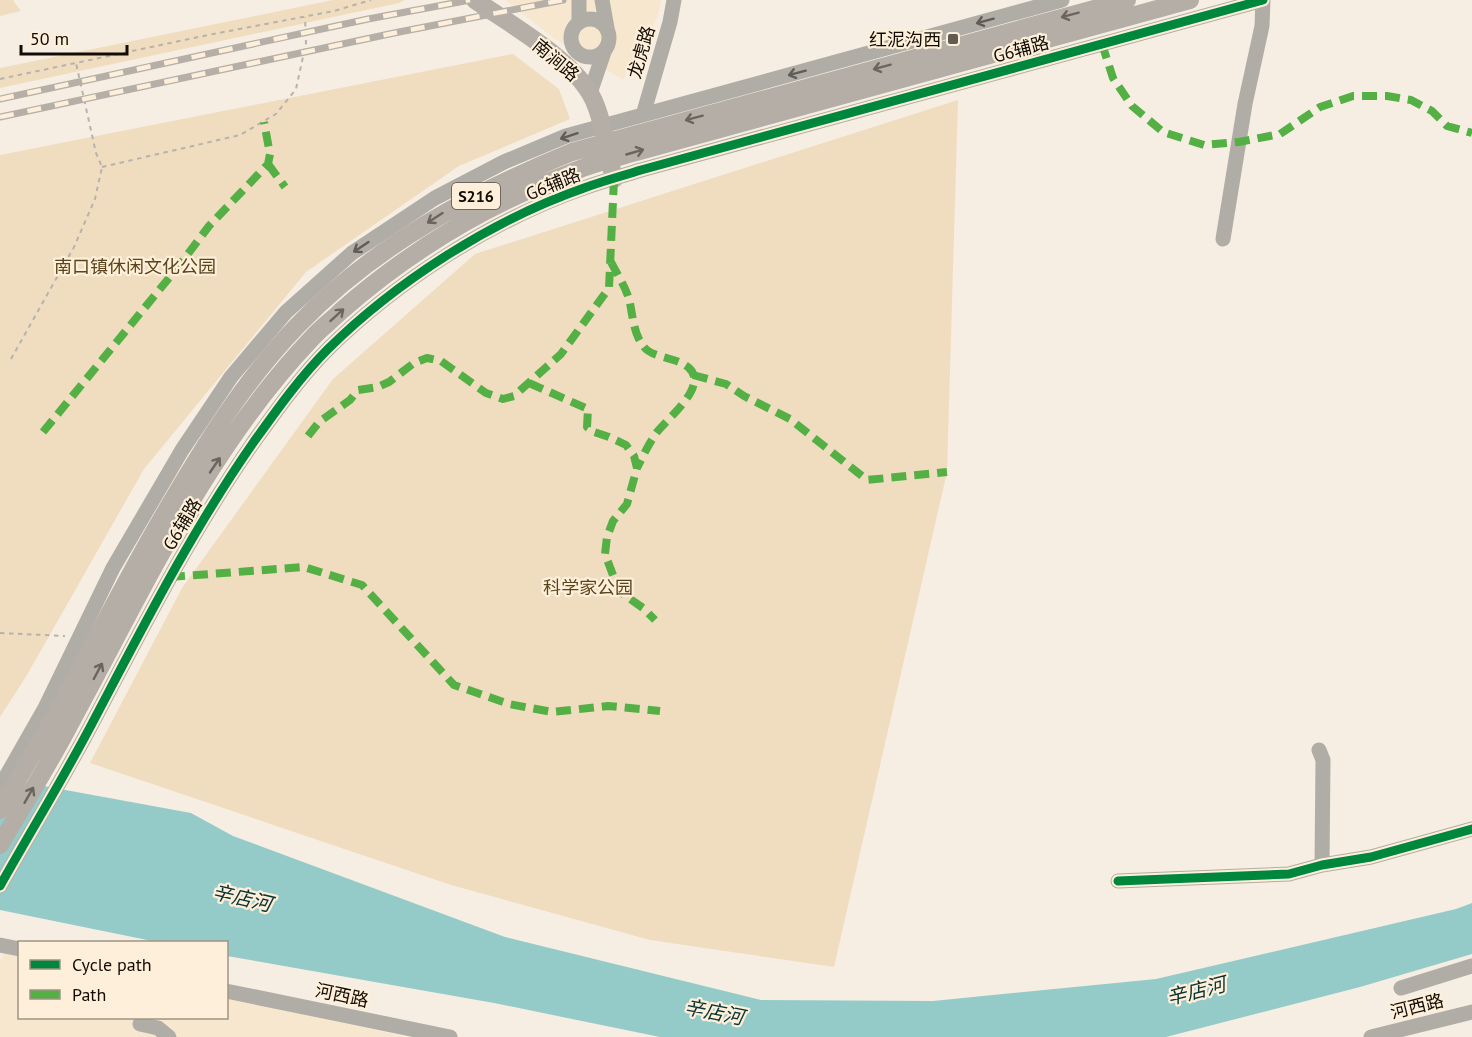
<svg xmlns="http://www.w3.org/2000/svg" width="1472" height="1037" font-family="'PT Sans','Noto Sans SC',sans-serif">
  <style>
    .built { fill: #f7e7cf }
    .green { fill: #f0ddc0 }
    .water { fill: #94cbc9 }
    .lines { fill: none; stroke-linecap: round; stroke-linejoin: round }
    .path { stroke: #b7b2ac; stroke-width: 2; stroke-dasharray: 4.5 4.5; stroke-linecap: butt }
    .minor { stroke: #b0ada6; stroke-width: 15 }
    .major { stroke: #b5aea6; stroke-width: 18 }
    .rail-casing { stroke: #b5afa7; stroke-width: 7 }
    .rail { stroke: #feefda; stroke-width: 4.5; stroke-dasharray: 14; stroke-linecap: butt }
    .quiet { stroke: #54b044; stroke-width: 8; stroke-dasharray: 15 8; stroke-linecap: butt }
    .cycleway-casing { stroke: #feefda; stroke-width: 13 }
    .cycleway { stroke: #00873e; stroke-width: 9 }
    .oneway { stroke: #6c655d }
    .oneway2 { stroke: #615c55 }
    .poi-dot { fill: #625b52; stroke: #feefda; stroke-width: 2 }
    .labels { text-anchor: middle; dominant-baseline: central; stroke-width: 4.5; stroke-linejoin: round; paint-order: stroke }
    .shield { fill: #feefda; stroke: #595044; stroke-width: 1.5 }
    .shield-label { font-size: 16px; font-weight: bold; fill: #120c04 }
    .poi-label { font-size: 18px; fill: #120c04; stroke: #feefda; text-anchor: end }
    .street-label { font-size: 18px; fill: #120c04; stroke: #feefda }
    .park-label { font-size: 18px; fill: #5c441a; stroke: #feefda }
    .water-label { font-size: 20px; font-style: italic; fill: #093334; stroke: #feefda }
  </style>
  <rect width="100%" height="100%" fill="#f6eee2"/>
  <path class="built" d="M505,0h156l-3,16 -35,64 -68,-41z
    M8,948l11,2 1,68h206l1,-21 179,40h-406v-76z"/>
  <path class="green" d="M0,0h13l8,11 -21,5z
    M333,0h72l-6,3 -399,85v-20z
    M513,54l46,35 11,30 -111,47 -153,106 -162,197 -117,206 -27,42v-562z
    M958,100l-11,372 -113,495 -184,-27 -199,-55 -361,-122 92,-175 151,-209 142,-125z"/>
  <path class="water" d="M0,778l191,35 42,23 272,101 256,63 172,1 223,-22 300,-70 16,-6v51l-112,33 -194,50h-506l-166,-34 -267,-47 -1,-14h-69l-157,-32z"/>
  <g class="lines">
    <path class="path" d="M0,79l208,-44 126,-24 37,-11
      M102,167l138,-32 36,-21 20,-25 10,-46 -1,-26
      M11,359l63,-112 21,-48 7,-32 -6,-14 -20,-90
      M0,633l65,3"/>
    <path class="minor" d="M579,0v22
      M602,0l5,28
      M571 38a19 19 0 1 1 38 0a19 19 0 1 1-38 0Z
      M590,93l14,-41
      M643,115l27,-93 4,-22
      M1223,239l22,-135 17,-78 1,-26
      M1319,750l4,10 -1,105
      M0,787l45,-79 68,-140 69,-118 49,-73 55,-65 66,-59 83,-55 69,-36 62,-26 496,-136
      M1118,881l171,-7 33,-9 49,-8 101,-28
      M0,886c32,-57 66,-112 96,-170 49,-93 97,-187 157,-273 23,-32 47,-66 75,-94 69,-68 164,-129 256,-161 19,-7 38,-12 57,-18l622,-170
      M0,945l20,4
      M1401,988l71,-22
      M226,991l224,46
      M140,1024l18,4 11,9
      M1371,1037l101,-25"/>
    <path class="major" d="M475,0c36,25 107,64 121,106 9,23 12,49 18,73
      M0,810c18,-32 37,-63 55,-94 35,-64 67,-129 103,-191 41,-71 83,-141 140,-200 76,-79 174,-132 274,-173l555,-152
      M0,845c24,-41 49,-81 71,-123 72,-132 136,-274 241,-384 9,-10 20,-18 29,-27 68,-60 149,-108 234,-140 20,-8 41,-13 61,-19l554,-152"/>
    <defs>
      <path id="rail" d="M0,99l368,-80 102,-19
        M0,117l394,-84 169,-33"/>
    </defs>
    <use href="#rail" class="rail-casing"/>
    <use href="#rail" class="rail"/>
    <path class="quiet" d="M1102,44l11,34 19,28 31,26 41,13 35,-3 41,-8 40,-27 33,-11h34l24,4 21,11 15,15 25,7
      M268,164l17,23
      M611,262c6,12 14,24 18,37 4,16 4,35 15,48 8,11 33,10 45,21 20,18 -22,51 -32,64 -8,11 -14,24 -20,36
      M693,375l33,9 18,12 46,23 77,61 80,-8
      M529,383l59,26 -1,18 7,5 15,5 17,8 8,11 3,12 -10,36 -14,17 -6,16 -2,17 14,37 24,17 12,12
      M43,432l135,-165 31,-41 59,-62 2,-10 -6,-32
      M308,436l11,-14 31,-22 8,-10 20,-3 11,-5 25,-19 13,-5 14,3 45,32 17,6 11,-3 47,-42 48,-66 5,-109
      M170,577l134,-10 58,18 92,100 55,19 43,8 56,-6 52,5"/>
    <defs>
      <path id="cycleway" d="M1118,881l171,-7 33,-9 49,-8 101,-28
        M0,886c32,-57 66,-112 96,-170 49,-93 97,-187 157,-273 23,-32 47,-66 75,-94 69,-68 164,-129 256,-161 19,-7 38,-12 57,-18l622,-170"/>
    </defs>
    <use href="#cycleway" class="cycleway-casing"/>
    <use href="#cycleway" class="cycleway"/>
  </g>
  <defs><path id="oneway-shaft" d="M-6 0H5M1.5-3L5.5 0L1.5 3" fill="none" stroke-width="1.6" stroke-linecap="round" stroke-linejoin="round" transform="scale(1.5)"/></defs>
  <g class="oneway">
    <use href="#oneway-shaft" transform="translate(1070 15) rotate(165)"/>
    <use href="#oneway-shaft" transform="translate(882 67) rotate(165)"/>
    <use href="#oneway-shaft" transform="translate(694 118) rotate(165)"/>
    <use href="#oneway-shaft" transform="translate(635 152) rotate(-16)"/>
    <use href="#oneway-shaft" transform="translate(435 218) rotate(147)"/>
    <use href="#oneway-shaft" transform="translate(337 315) rotate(-42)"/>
    <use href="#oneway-shaft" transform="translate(215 465) rotate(-56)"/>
    <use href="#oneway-shaft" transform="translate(98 671) rotate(-62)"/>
    <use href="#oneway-shaft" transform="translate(29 795) rotate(-60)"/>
  </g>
  <g class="oneway2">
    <use href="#oneway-shaft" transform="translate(985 21) rotate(165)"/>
    <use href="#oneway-shaft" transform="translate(797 73) rotate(165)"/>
    <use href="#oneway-shaft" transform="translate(569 136) rotate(162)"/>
    <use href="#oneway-shaft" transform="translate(361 247) rotate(146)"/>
  </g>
  <rect class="poi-dot" x="947" y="33" width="12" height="12" rx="3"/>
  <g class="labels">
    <rect class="shield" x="452" y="183" width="48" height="26" rx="4.5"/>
    <g class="shield-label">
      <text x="476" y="196">S216</text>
    </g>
    <g class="poi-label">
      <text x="941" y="39">红泥沟西</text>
    </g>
    <g class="street-label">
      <text transform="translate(1021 49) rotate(-15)">G6辅路</text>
      <text transform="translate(641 52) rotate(-74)">龙虎路</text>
      <text transform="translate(556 60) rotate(40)">南涧路</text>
      <text transform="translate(553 184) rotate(-22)">G6辅路</text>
      <text transform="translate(182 524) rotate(-59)">G6辅路</text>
      <text transform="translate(342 995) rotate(12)">河西路</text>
      <text transform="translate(1417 1006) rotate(-14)">河西路</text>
    </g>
    <g class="park-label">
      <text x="135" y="266">南口镇休闲文化公园</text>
      <text x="588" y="587">科学家公园</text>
    </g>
    <g class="water-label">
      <text transform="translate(242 898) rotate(13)">辛店河</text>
      <text transform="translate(1196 991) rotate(-14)">辛店河</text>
      <text transform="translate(714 1012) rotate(11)">辛店河</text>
    </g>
  </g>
  <rect x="18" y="941" width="210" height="78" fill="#feefda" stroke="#a09484" stroke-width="1.5"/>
  <rect x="30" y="960" width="30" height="9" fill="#00873e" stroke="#a09484" stroke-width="1.5"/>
  <text x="72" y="971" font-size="18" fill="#120c04">Cycle path</text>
  <rect x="30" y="990" width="30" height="9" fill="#54b044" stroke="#a09484" stroke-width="1.5"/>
  <text x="72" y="1001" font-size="18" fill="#120c04">Path</text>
  <path d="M21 45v9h106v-9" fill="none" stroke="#120c04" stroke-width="3"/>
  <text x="30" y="45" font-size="18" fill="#120c04" stroke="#feefda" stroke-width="4.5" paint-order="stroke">50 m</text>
</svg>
